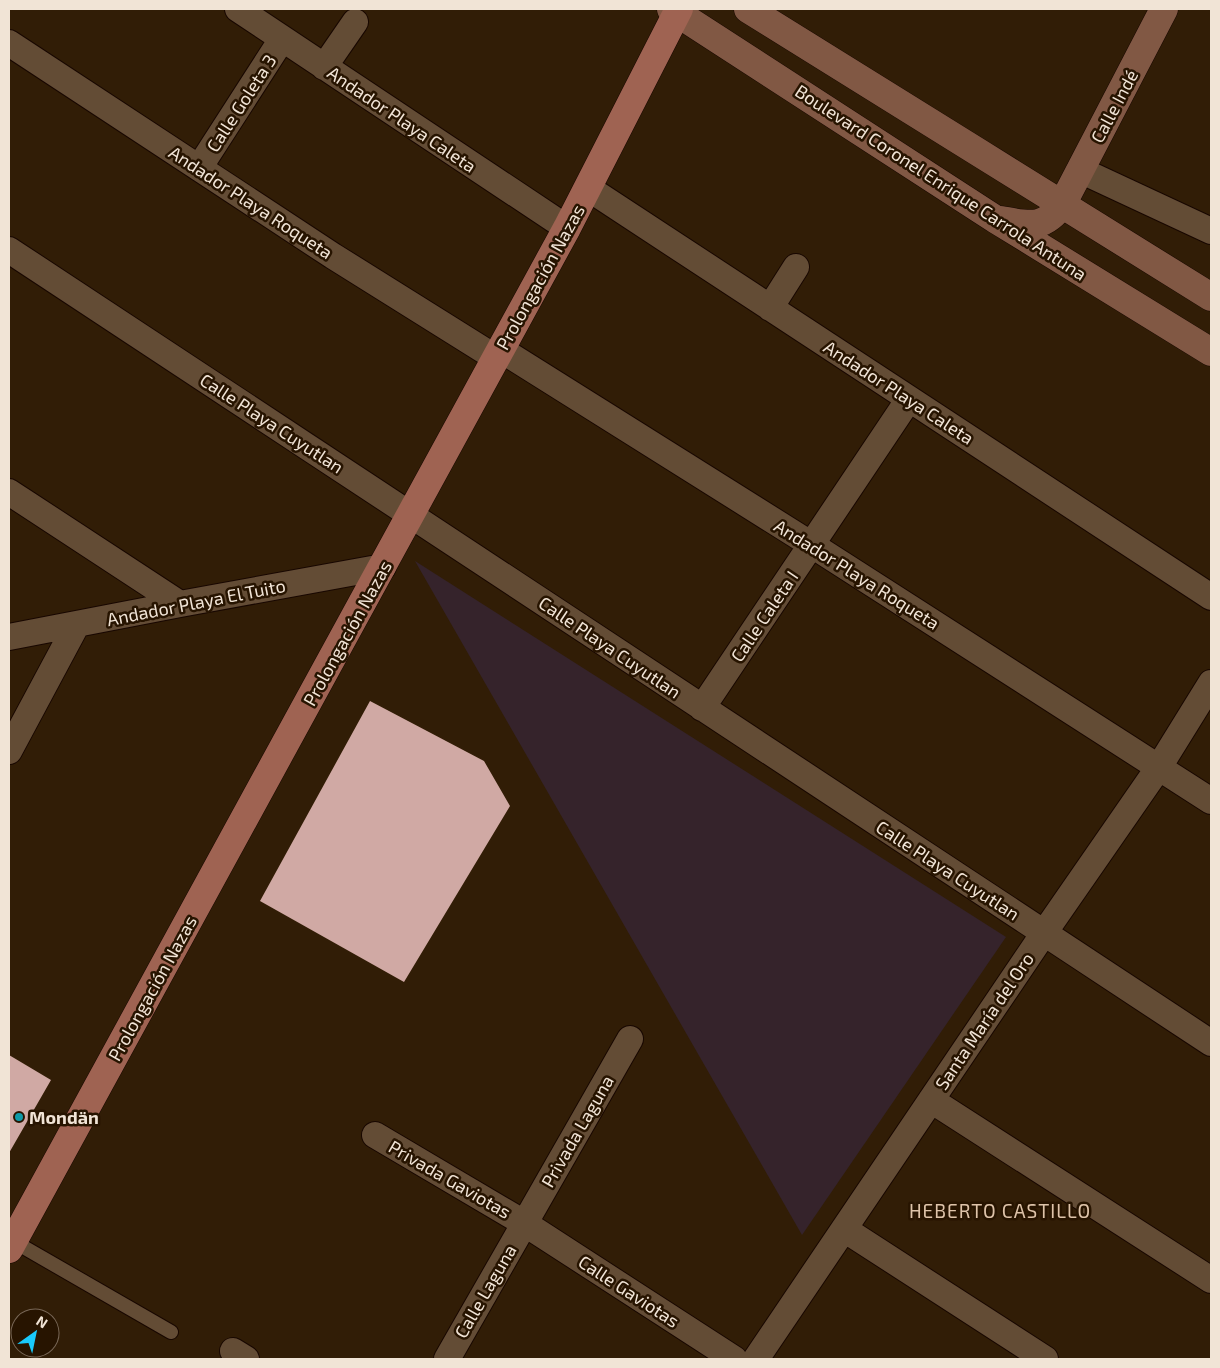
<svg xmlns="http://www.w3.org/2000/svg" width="1220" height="1368" font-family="'Exo 2',sans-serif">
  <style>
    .education { fill: #35232b }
    .building { fill: #d0a9a4 }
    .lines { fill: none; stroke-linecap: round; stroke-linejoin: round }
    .lane-casing { stroke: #180700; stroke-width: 16 }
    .street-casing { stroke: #180700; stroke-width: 28 }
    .secondary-casing { stroke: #180700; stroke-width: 29 }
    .primary-casing { stroke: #180700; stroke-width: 29 }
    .lane { stroke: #634c35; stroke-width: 14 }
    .street { stroke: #634c35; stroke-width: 26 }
    .secondary { stroke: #815844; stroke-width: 28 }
    .primary { stroke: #9f6352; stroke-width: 28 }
    .culture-dot { fill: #0f9aa8; stroke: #271400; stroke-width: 2 }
    .labels { text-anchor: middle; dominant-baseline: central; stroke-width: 5; stroke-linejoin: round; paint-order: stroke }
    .street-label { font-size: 18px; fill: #f1e4d6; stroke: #271400 }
    .poi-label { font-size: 18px; font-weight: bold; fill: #f1e4d6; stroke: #271400; text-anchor: start }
    .neighbourhood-label { font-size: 19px; letter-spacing: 1px; fill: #dec3a9; stroke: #271400 }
  </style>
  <rect width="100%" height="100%" fill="#311d06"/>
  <path class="education" d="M415,561l591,376 -204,298z"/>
  <path class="building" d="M370,701l114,60 26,45 -106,176 -144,-81z
    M9,1055l42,25 -42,73z"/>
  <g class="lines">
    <defs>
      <path id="lane" d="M13,1241l158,91"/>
      <path id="street" d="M238,9l329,219
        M9,43l324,213 163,102
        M324,67l31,-45
        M199,168l83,-129
        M1080,170l131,61
        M588,188l623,409
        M9,250c401,264 801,530 1202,793
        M770,308l26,-41
        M500,349l312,196 399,256
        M9,492l171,112
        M9,637l171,-33 203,-37
        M702,708l207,-309
        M9,751l68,-127
        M931,1100l280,180
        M375,1135l149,88 210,136
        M844,1229l201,130
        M233,1351l13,8
        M447,1359l183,-320
        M756,1359l288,-426 115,-166 52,-84"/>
      <path id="secondary" d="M671,9l324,210 216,133
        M748,9c154,97 309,191 463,288
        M1001,220c29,5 43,10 62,-17l101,-194"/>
      <path id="primary" d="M9,1249l558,-1021 112,-219"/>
    </defs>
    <use href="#lane" class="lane-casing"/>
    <use href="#street" class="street-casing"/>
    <use href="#secondary" class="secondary-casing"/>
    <use href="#primary" class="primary-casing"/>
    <use href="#lane" class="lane"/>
    <use href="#street" class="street"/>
    <use href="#secondary" class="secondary"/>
    <use href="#primary" class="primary"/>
  </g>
  <circle class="culture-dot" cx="19" cy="1117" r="5"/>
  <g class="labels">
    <g class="street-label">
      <text transform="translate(241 103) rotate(-57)">Calle Goleta 3</text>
      <text transform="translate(1114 106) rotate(-62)">Calle Indé</text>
      <text transform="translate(402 119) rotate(34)">Andador Playa Caleta</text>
      <text transform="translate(941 182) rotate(33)">Boulevard Coronel Enrique Carrola Antuna</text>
      <text transform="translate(251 202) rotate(33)">Andador Playa Roqueta</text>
      <text transform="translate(540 277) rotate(-61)">Prolongación Nazas</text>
      <text transform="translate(899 392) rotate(33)">Andador Playa Caleta</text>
      <text transform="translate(272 423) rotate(33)">Calle Playa Cuyutlan</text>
      <text transform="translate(857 574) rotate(32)">Andador Playa Roqueta</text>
      <text transform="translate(196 602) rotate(-11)">Andador Playa El Tuito</text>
      <text transform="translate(764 616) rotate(-56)">Calle Caleta I</text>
      <text transform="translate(347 633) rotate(-61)">Prolongación Nazas</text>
      <text transform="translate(610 647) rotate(34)">Calle Playa Cuyutlan</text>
      <text transform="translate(948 870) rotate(33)">Calle Playa Cuyutlan</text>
      <text transform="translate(152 988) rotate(-61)">Prolongación Nazas</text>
      <text transform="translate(984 1021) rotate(-56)">Santa María del Oro</text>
      <text transform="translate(577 1131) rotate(-60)">Privada Laguna</text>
      <text transform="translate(450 1179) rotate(30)">Privada Gaviotas</text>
      <text transform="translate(485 1291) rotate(-60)">Calle Laguna</text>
      <text transform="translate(629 1291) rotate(33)">Calle Gaviotas</text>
    </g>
    <g class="poi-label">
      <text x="29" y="1117">Mondän</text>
    </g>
    <g class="neighbourhood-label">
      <text x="1000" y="1210">HEBERTO CASTILLO</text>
    </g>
  </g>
  <rect width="1220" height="1368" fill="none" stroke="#f1e4d6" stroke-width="20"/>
  <g transform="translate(35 1333) rotate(33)"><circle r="24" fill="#271400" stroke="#786756"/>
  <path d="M0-4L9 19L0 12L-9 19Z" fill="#19cafc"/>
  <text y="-8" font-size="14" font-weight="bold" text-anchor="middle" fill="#f1e4d6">N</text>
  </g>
</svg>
